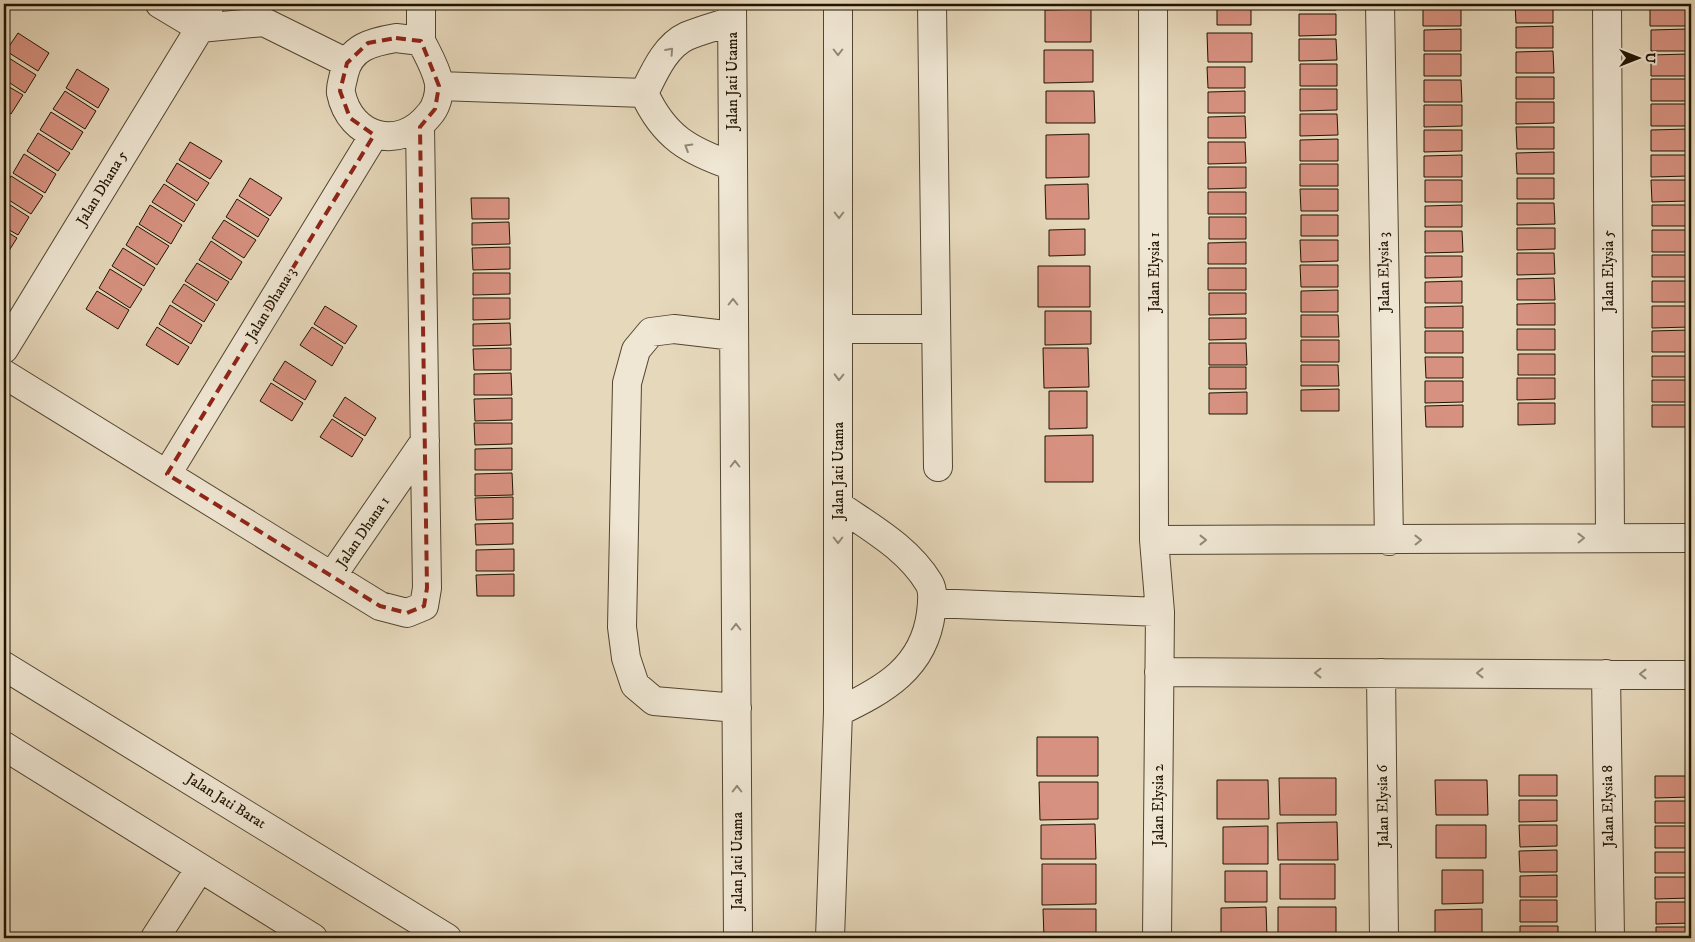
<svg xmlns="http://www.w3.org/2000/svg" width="1695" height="942" font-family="'IM FELL DW Pica',serif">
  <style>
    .building { fill: #d79180; stroke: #211402 }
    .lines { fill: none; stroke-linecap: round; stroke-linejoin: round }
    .minor-casing { stroke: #524530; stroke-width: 30 }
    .minor { stroke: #efe6d3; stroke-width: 28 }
    .oneway { stroke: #928875 }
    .marked { fill: none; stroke: #8f2418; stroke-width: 4; stroke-dasharray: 10 6; stroke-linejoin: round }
    .labels { text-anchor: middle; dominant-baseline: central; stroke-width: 4; stroke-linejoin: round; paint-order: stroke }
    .street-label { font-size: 15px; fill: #211402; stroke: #efe6d3 }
  </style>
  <rect width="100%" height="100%" fill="#e6d8bb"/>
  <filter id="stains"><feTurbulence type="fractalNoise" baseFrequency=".004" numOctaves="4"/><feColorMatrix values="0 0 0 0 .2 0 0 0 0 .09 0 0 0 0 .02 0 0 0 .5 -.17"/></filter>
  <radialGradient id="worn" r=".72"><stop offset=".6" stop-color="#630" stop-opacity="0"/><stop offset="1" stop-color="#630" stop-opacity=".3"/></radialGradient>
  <path class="building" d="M1217,4h34v21h-34z
    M1299,4h37v6h-37z
    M1423,4h38v22h-38z
    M1515,4h38v19h-37z
    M1650,4h38v22h-38z
    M1091,9v33h-46v-32z
    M1299,14h37v21l-37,1z
    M1553,26v22h-37v-21z
    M1461,29v22h-37v-21z
    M1688,29v22h-37v-21z
    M18,33l31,20 -11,18 -32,-20z
    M1207,33h45v29h-44z
    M1299,39h37l1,21 -38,1z
    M1044,50h49v32l-49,1z
    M1553,51l1,22h-38v-21z
    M1424,54h37v22h-37z
    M1688,54v22h-37v-21z
    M4,55l32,20 -11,18 -21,-14z
    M1300,64h37v22h-37z
    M1207,67h38v21h-37z
    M77,69l32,20 -11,19 -32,-20z
    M1516,77h38v22h-38z
    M1651,79h37v22h-37z
    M1424,80h37l1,22h-38z
    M4,84l19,11 -12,19 -7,-5z
    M1300,89h37v21l-37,1z
    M65,91l31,20 -11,18 -32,-20z
    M1046,91h48l1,32h-49z
    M1245,91v22h-37v-21z
    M1516,102h38v21l-38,1z
    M1651,104h37l1,22h-38z
    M1424,105h38v21l-38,1z
    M51,112l32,20 -11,18 -32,-20z
    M1300,114h37l1,21 -38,1z
    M1245,116l1,22h-38v-21z
    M1516,127h38v22h-37z
    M1689,129v22h-38v-21z
    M1424,130h38v21l-38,1z
    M38,133l32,20 -12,18 -31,-20z
    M1089,134v43l-43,1v-43z
    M1338,139v22h-38v-21z
    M190,142l32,19 -12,18 -31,-19z
    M1208,142h37l1,21 -38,1z
    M1554,152v22h-37l-1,-21z
    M24,154l32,20 -11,19 -32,-20z
    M1462,155v22h-38v-21z
    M1651,155h38v21l-38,1z
    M177,163l32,20 -12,18 -31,-20z
    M1300,164h38v22h-38z
    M1208,167h38v21l-38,1z
    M11,176l32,20 -12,18 -27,-17v-10z
    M250,178l32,20 -12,18 -31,-20z
    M1517,178h37v21h-37z
    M1425,180h37v22h-37z
    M1651,180h38v21l-37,1z
    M164,184l31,20 -11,18 -32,-20z
    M1088,184l1,35h-43l-1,-34z
    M1300,189h38v22h-37z
    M1208,192h38v22h-38z
    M471,198h38v21h-37z
    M237,199l32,20 -11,18 -32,-20z
    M4,201l25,16 -11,18 -14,-8z
    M1517,203h37l1,21 -38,1z
    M150,205l32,20 -11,19 -32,-20z
    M1462,205v22h-37v-21z
    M1652,205h37v21h-37z
    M1301,215h37v21h-37z
    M1209,217h37v22h-37z
    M224,220l32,20 -12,18 -32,-20z
    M509,222l1,22 -38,1v-22z
    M137,226l32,20 -12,19 -31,-20z
    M1517,228h38v21l-38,1z
    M1085,229v26l-36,1v-26z
    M4,230l13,8 -12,19 -1,-1z
    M1652,230h37l1,22h-38z
    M1425,231h37l1,21 -38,1z
    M1300,240h38v21l-37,1z
    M211,241l31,21 -11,18 -32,-20z
    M1246,242v22h-38v-21z
    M510,247v22l-37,1 -1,-22z
    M123,248l32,20 -11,18 -32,-20z
    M1517,253h37l1,21 -38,1z
    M1652,255h37v22h-37z
    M1425,256h37v21l-37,1z
    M197,263l32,19 -12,19 -32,-20z
    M1300,265h38v22h-37z
    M1038,266h52v41h-52z
    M1208,268h38v22h-38z
    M110,269l32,20 -12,19 -31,-20z
    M473,273h37v21l-37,1z
    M1554,278l1,22h-38v-21z
    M1462,281v22h-37v-21z
    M1652,281h37v21h-37z
    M184,284l31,20 -11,18 -32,-20z
    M1338,290v22h-37v-21z
    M97,291l32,19 -11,19 -32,-20z
    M1209,293h37v21l-37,1z
    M473,298h37v21l-37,1z
    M1555,303v22h-38v-21z
    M170,305l32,20 -11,19 -32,-20z
    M325,306l32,20 -12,18 -31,-20z
    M1463,306v22h-38v-21z
    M1652,306h37l1,21 -38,1z
    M1045,311h46v33l-46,1z
    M1301,315h37l1,22h-38z
    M1209,318h37v21l-37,1z
    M510,323l1,22 -38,1v-22z
    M157,327l32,20 -11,18 -32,-20z
    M312,327l31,20 -11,19 -32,-21z
    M1517,329h38v21h-38z
    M1690,330v22h-38v-21z
    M1425,331h38v22h-38z
    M1301,340h38v22h-38z
    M1209,343h37l1,22h-38z
    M511,348v22h-37l-1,-21z
    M1043,348h45l1,39 -45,1z
    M1518,354h37v21h-37z
    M1652,356h38v21h-38z
    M1425,357h38v21h-37z
    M285,361l31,20 -11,19 -32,-20z
    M1301,365h37l1,21h-38z
    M1209,367h37v22h-37z
    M511,373l1,22h-38v-21z
    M1517,378h38v21l-38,1z
    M1652,380h38v22h-38z
    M1425,381h38v21l-38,1z
    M271,383l32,20 -11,18 -32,-20z
    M1339,389v22h-38v-21z
    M1049,391h38v37l-38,1z
    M1247,392v22h-38v-21z
    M345,397l31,21 -11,18 -32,-20z
    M512,398v22l-37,1 -1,-22z
    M1518,403h37v21l-37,1z
    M1463,405v22h-37l-1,-21z
    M1652,405h38v22h-38z
    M332,419l31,20 -11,18 -32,-20z
    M474,423h38v21l-37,1z
    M1093,435v47h-48v-46z
    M512,448v22h-37v-21z
    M512,473l1,22 -38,1v-22z
    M513,497v22l-37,1 -1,-22z
    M513,523v21l-37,1 -1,-21z
    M514,549v22h-38v-21z
    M514,574v22h-37l-1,-21z
    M1037,737h61v39h-61z
    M1519,775h38v21h-38z
    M1655,776h36v21l-36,1z
    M1279,778h57v37h-56z
    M1217,780h51l1,39h-52z
    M1435,780h52l1,35h-52z
    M1039,782h59v37l-58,1z
    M1519,800h38v21l-38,1z
    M1655,801h36v22h-36z
    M1337,822l1,38h-60l-1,-37z
    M1095,824l1,35h-55v-34z
    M1436,825h50v33h-50z
    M1519,825h38v21l-37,1z
    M1268,826v38h-45v-37z
    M1655,826h36v22h-36z
    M1557,850v22h-37l-1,-21z
    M1655,852h36v21h-36z
    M1042,864h54v40l-54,1z
    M1280,864h55v35h-55z
    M1442,870h41v33l-41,1z
    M1225,871h42v31h-42z
    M1557,875v22h-37v-21z
    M1655,877h36v21l-36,1z
    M1520,900h37v22h-37z
    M1656,902h35v21l-35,1z
    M1266,907l1,31h-46v-30z
    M1278,907h58v31h-58z
    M1043,909h53v29h-52z
    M1482,909v29h-47v-28z
    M1520,926h38v12h-38z
    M1656,927h35v11h-35z"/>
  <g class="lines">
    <defs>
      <path id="minor" d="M160,4l40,24 64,-6 83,41
        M732,4l6,934
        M932,4l6,463
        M1153,4l1,536 6,72 -3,326
        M1380,4l9,537
        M1607,4l3,533
        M396,38l25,3c7,14 15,27 18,42 1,11 -3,25 -10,32 -29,37 -79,23 -88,-22 -1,-6 2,-13 3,-19 6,-27 28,-32 52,-36z
        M421,41v-37
        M439,86l205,7
        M644,93c20,44 45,58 89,73
        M644,93c10,-20 21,-47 43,-57 14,-6 30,-10 45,-15
        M839,329h96
        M734,336l-60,-7 -23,3 -15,18 -9,33 -5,244 4,31 9,27 19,16 83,7
        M4,349l196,-321 10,-24
        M4,374l376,232 27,7 17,-7 3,-18 -7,-461
        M167,474l207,-339
        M838,505c33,23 70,43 91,78 5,8 3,21 2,30 -7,55 -47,77 -93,99
        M1154,540l537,-2
        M332,576l93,-135
        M932,603l228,9
        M4,666l443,272
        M1159,672l532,3
        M1381,673l3,265
        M1606,674l4,264
        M4,746l309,192
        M155,938l45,-70
        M830,938l8,-226v-708"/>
    </defs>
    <use href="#minor" class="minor-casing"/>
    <use href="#minor" class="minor"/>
  </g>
  <defs><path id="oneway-chevron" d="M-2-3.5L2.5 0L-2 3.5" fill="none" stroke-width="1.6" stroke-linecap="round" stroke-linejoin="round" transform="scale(1.25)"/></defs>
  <g class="oneway">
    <use href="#oneway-chevron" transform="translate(670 51) rotate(-48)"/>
    <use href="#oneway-chevron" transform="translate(838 52) rotate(90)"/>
    <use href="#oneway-chevron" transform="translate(688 147) rotate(-149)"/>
    <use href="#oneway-chevron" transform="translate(839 215) rotate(90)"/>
    <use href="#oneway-chevron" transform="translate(733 302) rotate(-90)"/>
    <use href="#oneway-chevron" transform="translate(839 377) rotate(91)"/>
    <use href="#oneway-chevron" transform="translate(735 464) rotate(-90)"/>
    <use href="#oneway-chevron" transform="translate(1581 538) rotate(-1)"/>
    <use href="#oneway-chevron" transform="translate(838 540) rotate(90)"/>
    <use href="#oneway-chevron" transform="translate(1203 540)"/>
    <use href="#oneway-chevron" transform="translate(1418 540) rotate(-1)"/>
    <use href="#oneway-chevron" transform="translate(736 627) rotate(-90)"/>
    <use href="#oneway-chevron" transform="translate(1318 673) rotate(-180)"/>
    <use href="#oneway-chevron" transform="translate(1480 673) rotate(-180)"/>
    <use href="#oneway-chevron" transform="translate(1643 674) rotate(-180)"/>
    <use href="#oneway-chevron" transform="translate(737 789) rotate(-90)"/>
  </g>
  <path class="marked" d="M396,38l25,3 18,45 -4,23 -15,18 7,461 -3,18 -17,7 -27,-7 -213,-132 207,-339 -24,-17 -10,-27 7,-28 21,-20z"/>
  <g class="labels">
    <g class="street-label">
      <text transform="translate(732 81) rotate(-90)">Jalan Jati Utama</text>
      <text transform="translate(102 188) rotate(-59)">Jalan Dhana 5</text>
      <text transform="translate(1608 271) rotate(-90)">Jalan Elysia 5</text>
      <text transform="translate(1154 272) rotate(-90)">Jalan Elysia 1</text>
      <text transform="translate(1384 272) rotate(-91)">Jalan Elysia 3</text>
      <text transform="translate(271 304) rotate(-59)">Jalan Dhana 3</text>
      <text transform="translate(838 471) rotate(-90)">Jalan Jati Utama</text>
      <text transform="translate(363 532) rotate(-56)">Jalan Dhana 1</text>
      <text transform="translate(226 801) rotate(32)">Jalan Jati Barat</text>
      <text transform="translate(1158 805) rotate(-90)">Jalan Elysia 2</text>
      <text transform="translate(1383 806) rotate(-91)">Jalan Elysia 6</text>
      <text transform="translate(1608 806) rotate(-91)">Jalan Elysia 8</text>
      <text transform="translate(737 861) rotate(-90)">Jalan Jati Utama</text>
    </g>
  </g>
  <rect width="1695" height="942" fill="none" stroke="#e6d8bb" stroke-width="20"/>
  <rect x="5" y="5" width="1685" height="932" fill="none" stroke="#211402" stroke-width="2.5"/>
  <rect x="10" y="10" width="1675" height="922" fill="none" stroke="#211402"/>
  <g transform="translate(1638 58) rotate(90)" stroke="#efe6d3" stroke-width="4" paint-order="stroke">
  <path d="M0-4L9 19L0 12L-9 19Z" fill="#211402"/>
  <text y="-8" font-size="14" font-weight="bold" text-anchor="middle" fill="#211402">U</text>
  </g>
  <rect width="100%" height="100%" filter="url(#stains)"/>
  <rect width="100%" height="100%" fill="url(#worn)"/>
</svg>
